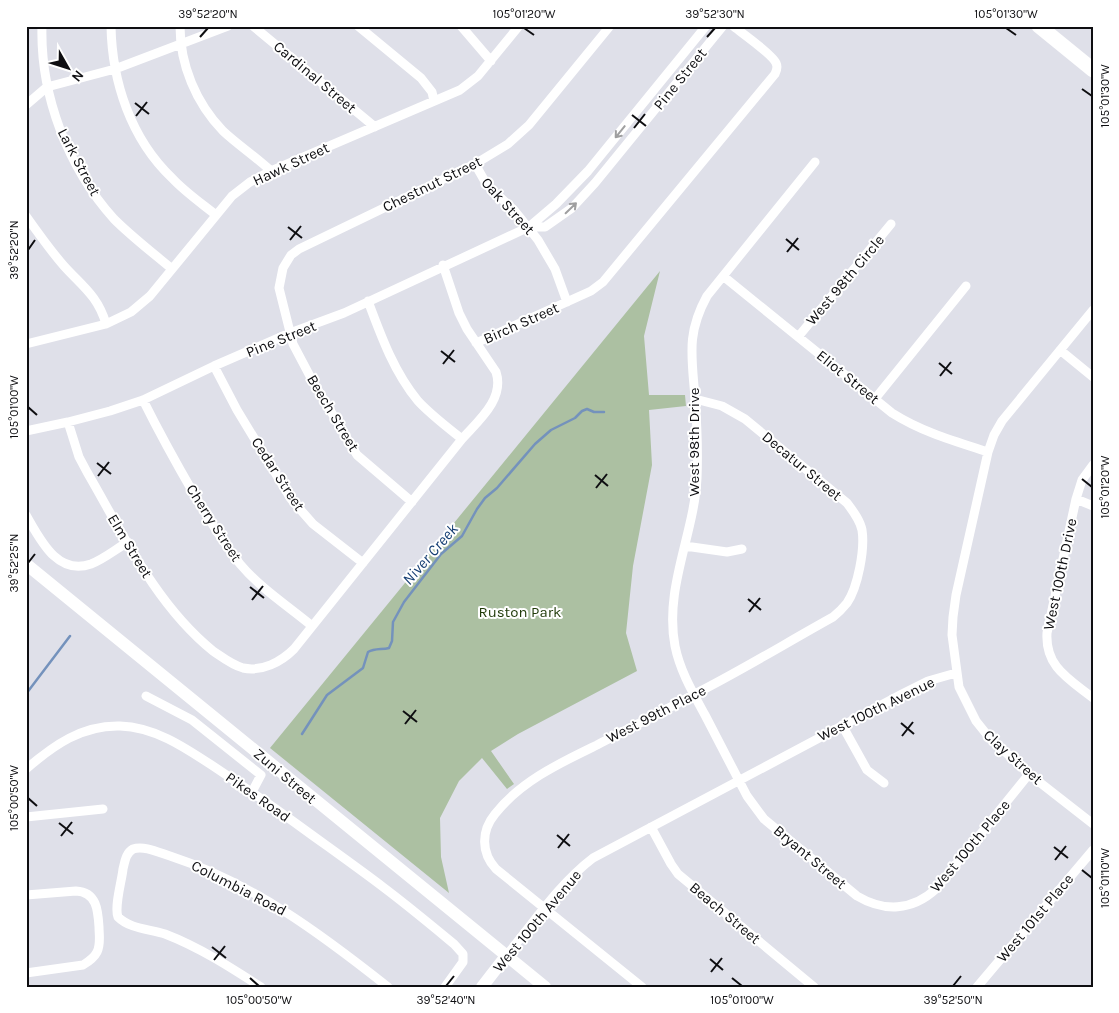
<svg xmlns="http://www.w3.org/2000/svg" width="1119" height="1013" font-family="Karla,sans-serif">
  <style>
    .green { fill: #acc0a2 }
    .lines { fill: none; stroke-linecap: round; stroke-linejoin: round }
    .stream { stroke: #7492bc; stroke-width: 2.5 }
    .street { stroke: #fff; stroke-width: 9 }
    .secondary { stroke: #fff; stroke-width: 12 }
    .primary { stroke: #fff; stroke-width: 15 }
    .oneway { stroke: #9f9fa0 }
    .ticks { fill: none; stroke: #0e0e11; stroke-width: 2 }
    .labels { text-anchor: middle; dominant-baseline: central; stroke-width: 4; stroke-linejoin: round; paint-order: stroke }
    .street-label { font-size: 15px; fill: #0e0e11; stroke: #fff }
    .park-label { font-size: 15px; fill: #1f3a08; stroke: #fff }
    .water-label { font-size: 16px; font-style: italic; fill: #173f74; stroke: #fff }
    .neatline { fill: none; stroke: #0e0e11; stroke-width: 2 }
    .ticks-label { font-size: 12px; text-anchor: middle; fill: #0e0e11 }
  </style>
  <rect width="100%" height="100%" fill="#dfe0e9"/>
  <path class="green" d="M660,271l-16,65 5,59h36l1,11 -37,4 3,55 -19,101 -7,67 11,38 -119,63 -27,17 23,33 -7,5 -25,-31 -23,23 -19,37 1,39 8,36 -179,-145z"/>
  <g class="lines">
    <path class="stream" d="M26,694l44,-58
      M302,734l25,-39 36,-27 5,-16c7,-4 14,-2 21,-4l3,-7 1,-19 11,-20 37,-48 21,-18 15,-27 8,-11 12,-10 38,-44 16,-14 24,-12 7,-7 5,-2 7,3h10"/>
    <path class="street" d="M42,26c-2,69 26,142 72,193 18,18 39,34 58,50
      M111,26c1,56 20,113 61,152 13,14 29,25 44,37
      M180,26c0,39 16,77 43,105 15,14 33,26 48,40
      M253,26l122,101
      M358,26l63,52 11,14 2,9
      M461,26l30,35
      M26,105l21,-18 68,-18 113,-43
      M815,162l-108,134c-21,38 -15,61 -12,102 2,26 3,54 2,80 -3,57 -33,110 -22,168 5,25 18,47 30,69 14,27 28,54 42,81l17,23 93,77c27,16 55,15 79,-7l93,-115
      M475,164l12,21 27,25 24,30 17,29 12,33
      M26,216c12,17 24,34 38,50 18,20 34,30 42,58
      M529,227h16l27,-19 23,-25 128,-157
      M723,276l169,137c30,19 62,28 96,39
      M368,301c13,35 26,71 50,100 13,14 29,26 44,38
      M1093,310l-91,111 -8,14 -6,17 -32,143 -3,22 -1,18 7,52 17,34 12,15 41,38 64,50
      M798,337l93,-113
      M476,343l115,-52 12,-9 172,-208c2,-4 3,-7 1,-11 -4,-9 -34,-30 -43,-37
      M26,344l80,-20 25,-12 19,-16 82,-100 18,-14 21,-11 189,-81 18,-14 41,-50
      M1060,350l33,27
      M214,366l23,44 54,89 22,25 50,39
      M143,400c16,32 33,63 51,94 14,23 28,48 46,70 20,24 48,42 72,62
      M874,400l92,-114
      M68,422l11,35 8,15c36,62 69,133 126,179 9,6 19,14 30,17 19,4 38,-6 51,-19l168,-210c16,-18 43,-40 34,-67l-29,-43 -8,-16 -16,-48
      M26,431l42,-9 42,-11 33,-11 71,-34 76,-33 54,-20 185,-86 27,-23 32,-33 118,-145
      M1093,465l-11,15 -6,19 -29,134c-2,34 22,46 46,65
      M1076,499l17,7
      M412,502l-55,-47 -45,-75 -19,-36 -14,-56 4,-20 8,-13 8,-6 176,-85 33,-20 21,-19 81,-99
      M26,515c14,24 31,61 65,49 13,-5 25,-15 37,-22
      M685,546l42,6 15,-3
      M146,696l46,24 69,55 -9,17
      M842,725l25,45 17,13
      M26,769c28,-24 56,-44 94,-43 36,1 67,23 96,42 27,18 53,36 78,54 30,22 60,43 89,65 24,18 48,38 71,57l9,10v8l-18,25
      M26,817l77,-8
      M651,827l20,37 7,10 136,113
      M26,895l50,-4c21,1 22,20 23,36 0,8 2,17 -2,25 -3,6 -9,10 -14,13l-57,8
      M506,956c28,-34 53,-72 87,-98l309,-164 26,-13 28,-8
      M261,987c-31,-20 -62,-40 -96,-53 -15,-5 -35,-5 -47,-17 -4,-10 4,-37 5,-48 2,-8 3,-16 10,-20 11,-4 27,4 37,7 83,27 151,78 218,131
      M642,987l-146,-118c-15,-16 -15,-38 -1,-55 26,-33 65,-51 102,-69 31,-16 63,-32 94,-49 48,-24 95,-53 142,-79 5,-4 10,-9 14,-14 11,-16 18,-54 15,-73 -2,-10 -9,-19 -15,-27l-102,-84 -23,-13 -27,-7
      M977,987l116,-137"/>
    <path class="secondary" d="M26,564l519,423
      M482,987l24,-31"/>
    <path class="primary" d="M1039,26l54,44"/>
  </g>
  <defs><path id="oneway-shaft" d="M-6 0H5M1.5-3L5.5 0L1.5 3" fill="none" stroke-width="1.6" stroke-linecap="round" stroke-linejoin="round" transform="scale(1.25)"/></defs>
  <g class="oneway">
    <use href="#oneway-shaft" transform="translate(620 132) rotate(129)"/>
    <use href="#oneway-shaft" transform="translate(571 208) rotate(-44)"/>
  </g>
  <path class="ticks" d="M524,28l10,7M1006,28l10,7M200,37l8,-9M707,37l8,-9M1082,89l10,7M135,103l14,11M632,115l14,11M136,116l11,-14M634,128l11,-14M288,227l14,11M786,239l13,11M290,240l11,-14M28,250l7,-10M787,252l11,-14M441,351l14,11M939,363l13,11M443,364l11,-14M940,376l11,-14M28,407l9,8M97,463l14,11M595,475l13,11M98,476l11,-14M1082,479l10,8M596,488l11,-14M28,563l7,-9M250,587l14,11M748,599l13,11M252,600l11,-14M749,612l11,-14M403,711l14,11M901,723l13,11M405,724l11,-14M902,736l11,-14M28,798l9,8M59,823l14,11M557,835l13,11M61,836l11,-14M1054,847l14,11M558,848l11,-14M1055,860l11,-14M1082,870l10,8M212,947l14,11M710,959l13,11M214,960l11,-14M711,972l11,-14M250,978l9,8M732,978l10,8M446,986l8,-10M953,986l8,-10"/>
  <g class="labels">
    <g class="street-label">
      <text transform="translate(315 77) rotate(40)">Cardinal Street</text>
      <text transform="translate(680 79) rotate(-51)">Pine Street</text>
      <text transform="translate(79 162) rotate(62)">Lark Street</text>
      <text transform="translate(291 164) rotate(-25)">Hawk Street</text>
      <text transform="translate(432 184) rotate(-26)">Chestnut Street</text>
      <text transform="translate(508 206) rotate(48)">Oak Street</text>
      <text transform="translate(845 280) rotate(-50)">West 98th Circle</text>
      <text transform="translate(521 323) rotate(-24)">Birch Street</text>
      <text transform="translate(281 339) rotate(-22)">Pine Street</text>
      <text transform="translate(848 377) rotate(39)">Eliot Street</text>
      <text transform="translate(333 413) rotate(59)">Beech Street</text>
      <text transform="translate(694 442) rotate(-90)">West 98th Drive</text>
      <text transform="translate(802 466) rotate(40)">Decatur Street</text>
      <text transform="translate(278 474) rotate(57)">Cedar Street</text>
      <text transform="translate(214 523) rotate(57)">Cherry Street</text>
      <text transform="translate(130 546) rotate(59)">Elm Street</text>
      <text transform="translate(1060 574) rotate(-78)">West 100th Drive</text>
      <text transform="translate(876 709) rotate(-26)">West 100th Avenue</text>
      <text transform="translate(656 714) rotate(-27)">West 99th Place</text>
      <text transform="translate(1013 757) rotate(42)">Clay Street</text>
      <text transform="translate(285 776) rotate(40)">Zuni Street</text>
      <text transform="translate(258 797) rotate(35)">Pikes Road</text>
      <text transform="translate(970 846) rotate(-50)">West 100th Place</text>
      <text transform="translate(810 857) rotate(40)">Bryant Street</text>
      <text transform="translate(239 888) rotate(27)">Columbia Road</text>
      <text transform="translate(725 913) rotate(40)">Beach Street</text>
      <text transform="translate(1035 918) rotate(-50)">West 101st Place</text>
      <text transform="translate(537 921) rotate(-50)">West 100th Avenue</text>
    </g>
    <g class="park-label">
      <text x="520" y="612">Ruston Park</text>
    </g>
    <g class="water-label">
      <text transform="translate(430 554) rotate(-49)">Niver Creek</text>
    </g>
  </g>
  <rect width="1119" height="1013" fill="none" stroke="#ffffff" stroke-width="55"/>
  <g transform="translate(68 68) rotate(129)" stroke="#ffffff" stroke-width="4" paint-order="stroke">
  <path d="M0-4L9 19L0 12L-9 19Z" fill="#0e0e11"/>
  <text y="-8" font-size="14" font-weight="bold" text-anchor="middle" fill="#0e0e11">N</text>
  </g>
  <rect x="28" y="28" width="1064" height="958" class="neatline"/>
  <g class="ticks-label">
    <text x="208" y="18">39°52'20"N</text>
    <text x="524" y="18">105°01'20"W</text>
    <text x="715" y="18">39°52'30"N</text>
    <text x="1006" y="18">105°01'30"W</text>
    <text transform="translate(1105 96) rotate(-90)" y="4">105°01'30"W</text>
    <text transform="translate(14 250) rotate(-90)" y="4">39°52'20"N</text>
    <text transform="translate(14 407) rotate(-90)" y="4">105°01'00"W</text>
    <text transform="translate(1105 487) rotate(-90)" y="4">105°01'20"W</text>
    <text transform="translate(14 563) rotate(-90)" y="4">39°52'25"N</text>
    <text transform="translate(14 798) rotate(-90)" y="4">105°00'50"W</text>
    <text transform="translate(1105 878) rotate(-90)" y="4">105°01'10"W</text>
    <text x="259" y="1004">105°00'50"W</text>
    <text x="446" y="1004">39°52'40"N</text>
    <text x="742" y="1004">105°01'00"W</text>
    <text x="953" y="1004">39°52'50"N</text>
  </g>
</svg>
